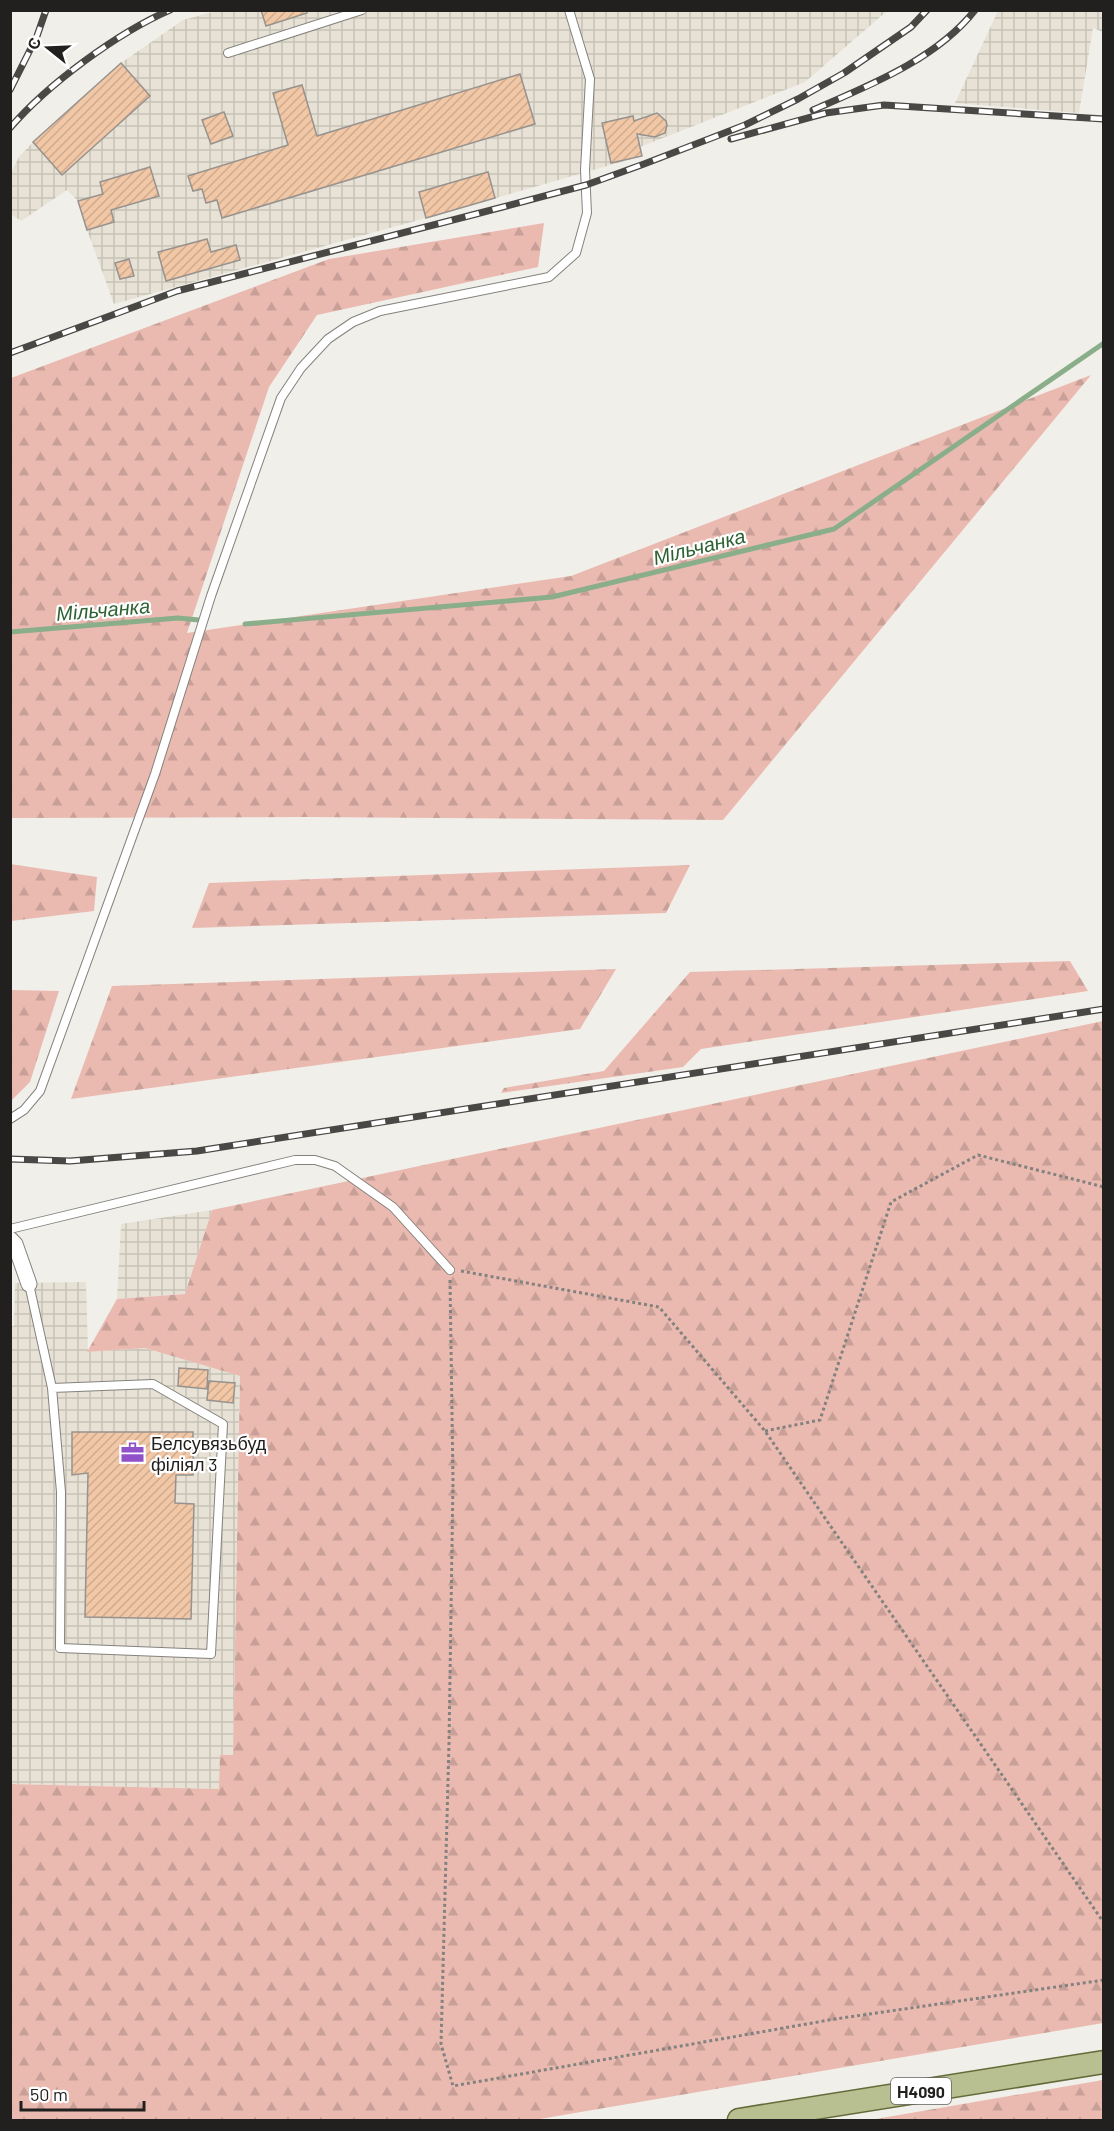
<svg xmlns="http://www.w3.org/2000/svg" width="1114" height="2131" font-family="Barlow,sans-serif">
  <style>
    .industrial { fill: url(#industrial-grid) }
    .forest { fill: url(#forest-firs) }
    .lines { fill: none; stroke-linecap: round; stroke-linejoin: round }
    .stream { stroke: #8aae8a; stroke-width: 5 }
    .building { fill: url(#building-hatch); stroke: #97928e; stroke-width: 1.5 }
    .service-casing { stroke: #84827d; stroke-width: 10 }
    .minor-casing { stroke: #84827d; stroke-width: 17 }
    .primary-casing { stroke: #646b39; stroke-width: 25 }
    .path { stroke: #83827e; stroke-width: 3; stroke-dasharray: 3 3; stroke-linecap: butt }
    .service { stroke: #fff; stroke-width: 8 }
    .minor { stroke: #fff; stroke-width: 15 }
    .primary { stroke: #b8bf91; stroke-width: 22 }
    .rail-casing { stroke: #494845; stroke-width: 7 }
    .rail { stroke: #fff; stroke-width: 4.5; stroke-dasharray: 14; stroke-linecap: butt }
    .labels { text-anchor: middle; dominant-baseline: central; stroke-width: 4.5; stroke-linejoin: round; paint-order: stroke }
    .shield { fill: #fff; stroke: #646362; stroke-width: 1.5 }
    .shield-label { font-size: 16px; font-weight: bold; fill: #21201e }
    .poi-label { font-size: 18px; fill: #21201e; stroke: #fff; text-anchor: start }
    .water-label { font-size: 20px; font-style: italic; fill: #2d6131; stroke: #fff }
  </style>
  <defs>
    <pattern id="industrial-grid" width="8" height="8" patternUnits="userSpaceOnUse" patternTransform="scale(1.5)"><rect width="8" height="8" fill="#e7e2d5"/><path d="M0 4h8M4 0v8" fill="none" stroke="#c6c2b6"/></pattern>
    <pattern id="forest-firs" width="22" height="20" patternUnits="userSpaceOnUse" patternTransform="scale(1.5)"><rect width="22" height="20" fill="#eabab1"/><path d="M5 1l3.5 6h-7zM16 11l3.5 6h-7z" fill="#c8a098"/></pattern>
    <pattern id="building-hatch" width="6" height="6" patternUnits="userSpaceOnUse" patternTransform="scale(1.5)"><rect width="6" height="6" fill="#f1c7a6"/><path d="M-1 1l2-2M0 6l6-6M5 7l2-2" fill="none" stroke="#ceab8e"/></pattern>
  </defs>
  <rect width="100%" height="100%" fill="#f1efe9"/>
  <path class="industrial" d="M216,11h671l-82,71 -165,65 2,9 -216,62 -312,86 -27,-74 -9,-29 -11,-11 -46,31 -10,-7v-41l8,-16 14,-15 88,-79 62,-43z
    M998,11h105v21l-10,-4 -14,85 -124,-10z
    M212,1210l-27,84 -68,5 4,-75z
    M86,1282l2,70 57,-4 95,28 -7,379 -13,1v33l-209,-5 -1,-458h4l1,-43z"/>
  <path class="forest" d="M544,223l-6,44 -221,48 -48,72 -82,246 384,-57 520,-201 -368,445 -415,-3 -297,1v-440l318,-119z
    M10,864l87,13 -3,34 -83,10z
    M690,865l-24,48 -474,15 17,-45z
    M1070,961l18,30 -387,58 -18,18 -182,26 3,-5 100,-17 86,-99z
    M616,969l-36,60 -509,70 41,-113z
    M11,990l48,1 -29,91 -19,19z
    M1103,1021v1002l-569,97h-523v-336l208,5 1,-34h13l7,-379 -95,-28 -58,4 30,-53 68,-5 27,-84z
    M1103,2080v40h-233z"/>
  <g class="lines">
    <path class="stream" d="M245,624l307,-27 282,-68 270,-186
      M10,632l168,-14 21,2"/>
  </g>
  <path class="building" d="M261,10h46v3l-41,13z
    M121,63l29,33 -88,79 -29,-33z
    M520,74l15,50 -313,94 -5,-18 -11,3 -4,-14 -9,2 -5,-15 100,-31 -15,-52 29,-8 15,51z
    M224,112l9,24 -22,8 -9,-24z
    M657,113l9,8 1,4 -2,8 -10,4 -18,-3 5,22 -31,7 -9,-40 31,-7 1,5z
    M150,167l9,29 -48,14 3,12 -27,8 -9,-29 25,-7 -3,-12z
    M488,172l7,26 -69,20 -7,-26z
    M207,239l4,13 25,-7 4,15 -74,21 -8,-29z
    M129,259l5,17 -14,3 -5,-16z
    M179,1368l29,2 -1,19 -29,-3z
    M209,1381l26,2 -2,20 -26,-3z
    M72,1432h121v43h-17l-1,28 19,1 -3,115 -106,-2 3,-144 -16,2z"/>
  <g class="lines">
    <defs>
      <path id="service" d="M228,53l134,-43
        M10,1119l14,-9 16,-19 115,-317 56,-178 70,-198 20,-30 27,-29 25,-17 27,-11 169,-34 27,-24 11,-40 -2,-43 5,-91 -21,-69
        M10,1229l285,-69h20l20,6 58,41 57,63
        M29,1284l23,104 9,104 -1,156 151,6 12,-230 -70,-40 -101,4"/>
      <path id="minor" d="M10,1239l5,5 14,40"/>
      <path id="primary" d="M739,2120l365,-58"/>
    </defs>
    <use href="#service" class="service-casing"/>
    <use href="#minor" class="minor-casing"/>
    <use href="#primary" class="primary-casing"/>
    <path class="path" d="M461,1271l198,36 106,124 339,492
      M450,1280l3,200 -4,263 -8,301 12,42 382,-67 269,-39
      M765,1431l55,-11 71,-218 87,-47 126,32"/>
    <use href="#service" class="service"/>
    <use href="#minor" class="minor"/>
    <use href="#primary" class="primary"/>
    <defs>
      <path id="rail" d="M10,90l27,-54 9,-26
        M813,110c55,-24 124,-51 162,-100
        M10,128c38,-44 107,-95 160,-118
        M731,139l95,-26 58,-8 220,14
        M10,353l167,-62 299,-77 110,-29 58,-21 101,-39 53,-26 46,-26 67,-46 16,-17
        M10,1159l60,2 127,-10 907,-142"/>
    </defs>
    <use href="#rail" class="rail-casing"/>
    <use href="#rail" class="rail"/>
  </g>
  <defs>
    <symbol id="office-bare" viewBox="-9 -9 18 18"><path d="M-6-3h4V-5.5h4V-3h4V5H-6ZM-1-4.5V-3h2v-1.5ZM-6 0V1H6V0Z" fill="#9152c9" stroke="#fff" stroke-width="2.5" paint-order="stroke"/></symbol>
  </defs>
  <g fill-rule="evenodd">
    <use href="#office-bare" x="116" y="1436" width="33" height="33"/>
  </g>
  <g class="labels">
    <rect class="shield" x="891" y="2078" width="60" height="26" rx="4.5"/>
    <g class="shield-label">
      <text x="921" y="2091">Н4090</text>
    </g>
    <g class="poi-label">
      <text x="151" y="1443">Белсувязьбуд<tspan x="151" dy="21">філіял 3</tspan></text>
    </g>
    <g class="water-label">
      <text transform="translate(699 546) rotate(-14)">Мільчанка</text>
      <text transform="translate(103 609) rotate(-5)">Мільчанка</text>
    </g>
  </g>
  <rect width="1114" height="2131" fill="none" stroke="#21201e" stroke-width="24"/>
  <g transform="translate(48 48) rotate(288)" stroke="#ffffff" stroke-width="4.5" paint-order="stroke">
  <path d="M0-4.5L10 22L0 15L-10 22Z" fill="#21201e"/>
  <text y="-9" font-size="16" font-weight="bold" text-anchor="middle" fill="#21201e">С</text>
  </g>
  <path d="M21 2101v9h123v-9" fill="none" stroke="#21201e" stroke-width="3"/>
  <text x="30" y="2101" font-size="18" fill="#21201e" stroke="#ffffff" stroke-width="4.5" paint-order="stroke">50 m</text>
</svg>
